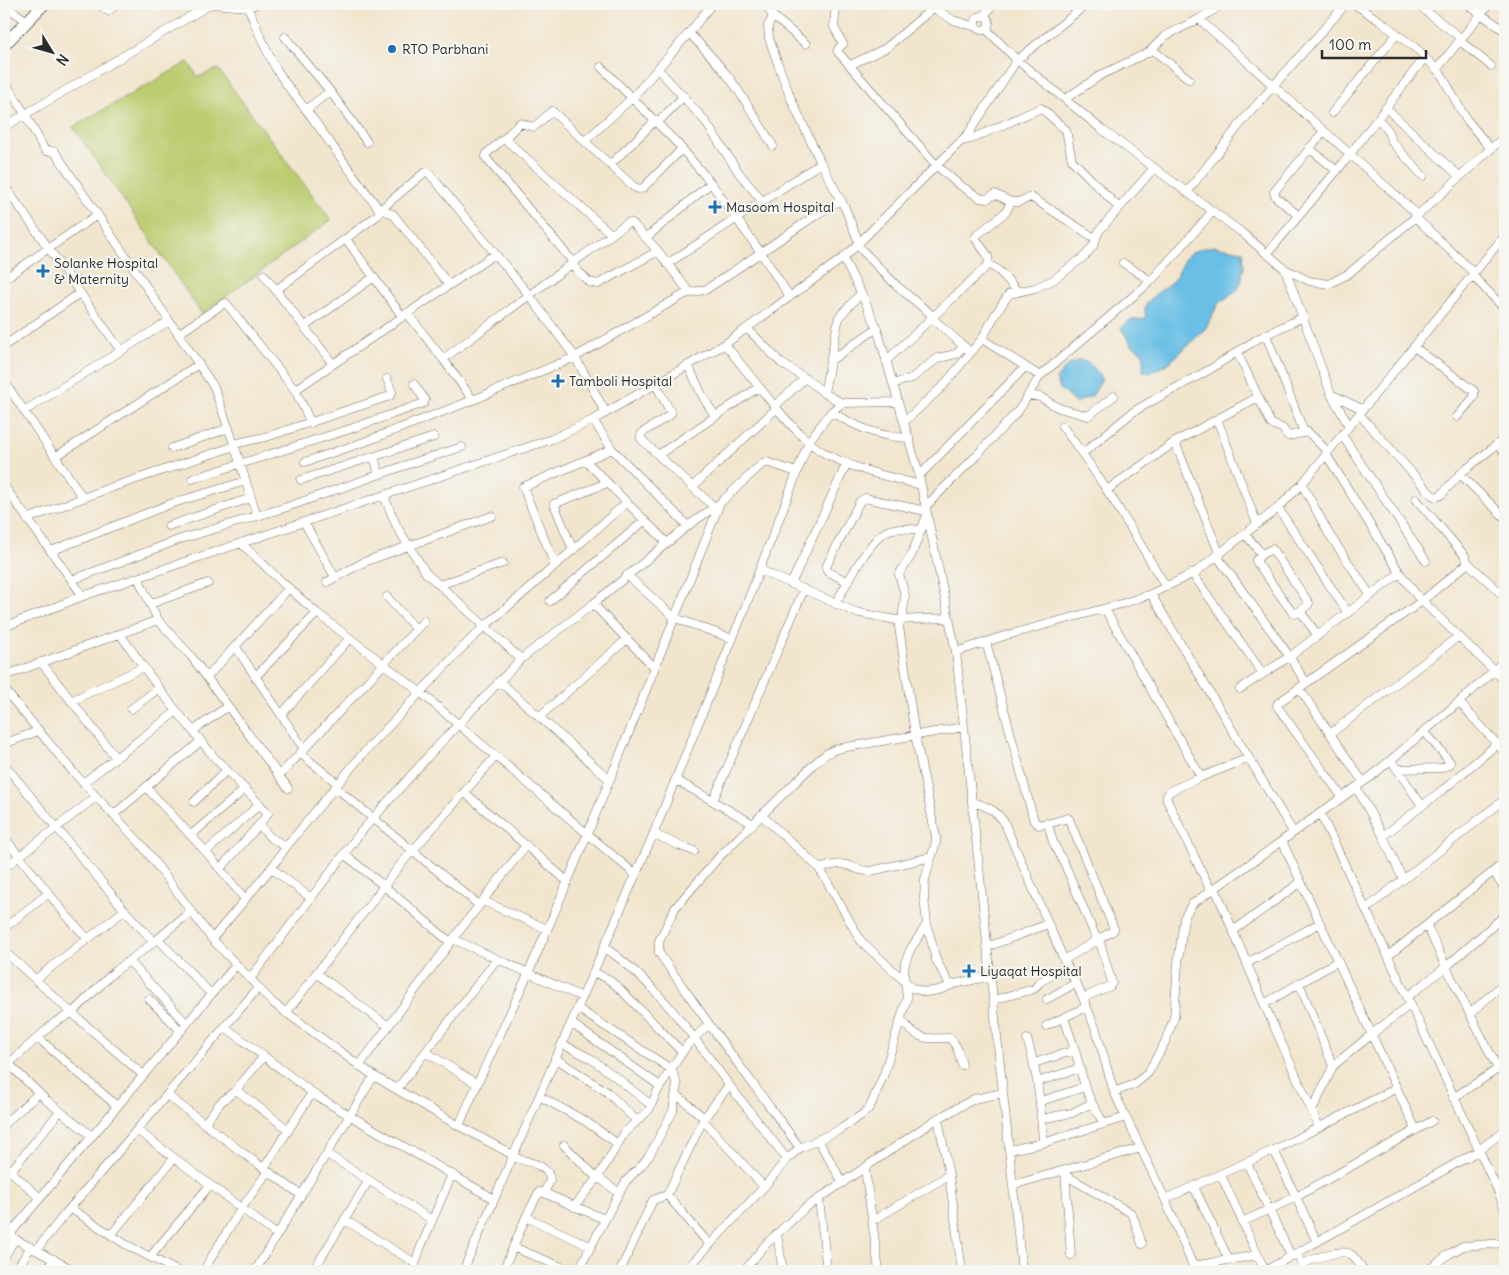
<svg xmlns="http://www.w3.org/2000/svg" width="1509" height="1275" font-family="Delius,sans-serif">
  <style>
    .green { fill: #bccc6f; stroke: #747c4d }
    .water { fill: #69bfe5; stroke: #4a7588 }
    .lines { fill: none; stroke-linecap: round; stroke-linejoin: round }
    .minor-casing { stroke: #716c64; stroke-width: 9 }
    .highway-casing { stroke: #716c64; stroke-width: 13 }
    .minor { stroke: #fff; stroke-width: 8 }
    .highway { stroke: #fff; stroke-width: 11 }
    .poi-dot { fill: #1f6fb2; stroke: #f6f6f2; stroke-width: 2 }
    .labels { text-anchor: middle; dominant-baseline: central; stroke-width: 4.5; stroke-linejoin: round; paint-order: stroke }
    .poi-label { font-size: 14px; fill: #2b2b2b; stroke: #f6f6f2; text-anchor: start }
  </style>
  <rect width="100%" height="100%" fill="#f6f6f2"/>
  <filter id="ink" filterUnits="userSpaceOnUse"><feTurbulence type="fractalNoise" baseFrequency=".02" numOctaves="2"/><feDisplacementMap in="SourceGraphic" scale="10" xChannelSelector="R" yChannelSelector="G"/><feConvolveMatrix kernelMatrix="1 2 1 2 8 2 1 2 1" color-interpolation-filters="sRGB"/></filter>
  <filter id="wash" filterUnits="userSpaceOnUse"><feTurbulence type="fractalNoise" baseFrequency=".0096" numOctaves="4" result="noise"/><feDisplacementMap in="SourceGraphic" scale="20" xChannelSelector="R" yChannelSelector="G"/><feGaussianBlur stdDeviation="1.12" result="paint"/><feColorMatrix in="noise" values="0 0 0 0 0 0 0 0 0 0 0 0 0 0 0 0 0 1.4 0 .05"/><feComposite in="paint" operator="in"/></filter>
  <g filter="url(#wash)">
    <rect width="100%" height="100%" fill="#f2e5ce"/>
    <path class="green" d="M188,62l10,15 20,-8 113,151 -129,94 -129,-187z"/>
    <path class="water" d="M1214,246l29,5 1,14 -3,17 -3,7 -20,15 -12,24 -37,35 -19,10 -7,-2 1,-15 -3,-5 -9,-6 -11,-17c11,-13 13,-6 25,-10 -1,-6 -2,-10 1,-15 7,-10 20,-15 27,-24 7,-8 7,-18 14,-24 8,-5 17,-8 26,-9z
      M1080,360c12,3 16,10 22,20l-10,16 -17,7 -15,-14 -4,-10 12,-14z"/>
  </g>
  <g filter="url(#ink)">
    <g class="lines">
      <defs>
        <path id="minor" d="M99,4l9,7 9,-7
          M212,4l36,3 8,-3
          M765,4l8,12 -5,10 1,12 10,29 12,32 30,64 24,45 14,35
          M836,4l-2,23 9,17 -5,5v3l98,113 22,19 22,14 7,1 8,-5 16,8h7l13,-5 65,42
          M927,4l26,16 23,7
          M1087,4l-70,56 83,68 141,104 44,37 24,12 20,3 19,-10 70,-59 87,-79
          M1354,4l26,17 39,30 22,23 25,45 25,30
          M1417,4l45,35
          M1467,4l38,27
          M4,5l23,16
          M248,7c9,21 17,43 29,63 10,18 24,32 36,49 22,30 43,61 66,90l-1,6 -102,75
          M773,16l33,28
          M983,16l11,-12
          M975 23a7 7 0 1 1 14 0a7 7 0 1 1-14 0Z
          M1199,19l219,196
          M689,33c15,15 29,30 42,47 15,21 28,43 42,66
          M285,37l45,54 37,51
          M1460,41l31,25
          M1153,50l36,29
          M850,65l36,-17 47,-40
          M601,67l76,76 34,40 50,70 29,44
          M658,69l47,52 34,52 23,28
          M1437,69l52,-65
          M4,80l21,34 19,35 2,2h5l4,1 159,235 20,57 23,72
          M1065,99l36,-24 48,-23 16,-16 34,-17 24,-15
          M1386,108l74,69
          M306,110l24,-19
          M1332,113l65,-79
          M1378,119l9,10 5,13 31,34
          M657,123l27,-27
          M4,127l207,-123
          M504,139l16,-16 14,4 18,-16 82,76 5,2 4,-1 39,-39
          M585,141l47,-43 57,-65 23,-29
          M961,141l10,-2 70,-31 25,22 6,30 47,48
          M1309,148l28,23
          M610,165l45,-44
          M4,185l117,166
          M1187,192l58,-74 101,-114
          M379,209l14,5 56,71
          M381,209l43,-36 3,-1 2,1 100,122 46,62 31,56
          M1299,216l-23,-19 -2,-5 50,-61
          M1415,217l59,56
          M647,237l64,-54
          M346,239l56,77
          M857,245l40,41 36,30
          M1267,254l77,-92 81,-105
          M843,258l14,-13 111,-111 49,-74 -31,-31
          M573,262l-87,-104v-2l1,-3 15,-13h4l105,94
          M1123,263l28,18
          M571,264l18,18 9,2 60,-33
          M667,264l154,-101
          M989,265l-1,-9 -13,-18 2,-3 29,-23 5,-10
          M1285,269l46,125 18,32
          M264,275l69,89
          M1472,275l33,34
          M4,279l93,-64
          M407,313l36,46 30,41
          M931,317l36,32
          M304,327l70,-50
          M748,329l33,34 24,15 19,15 18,10
          M178,334l45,-30 3,-1 69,87 16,33
          M1266,335l38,97
          M982,339l13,-24 14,-21 26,-6 18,-8 32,-24 8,-10 6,-15 55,-63
          M725,344c16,21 32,40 48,60 16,19 32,38 53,50 30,16 63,23 95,31
          M4,346l76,-53
          M1414,347l60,44v6l-17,20
          M1237,352l34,72 11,4 6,8 20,-4 20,20
          M443,359l184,-136h5l26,28 31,41
          M830,361l47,-33
          M886,361l102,-96c10,1 23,19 30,27
          M688,365l15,32 12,19
          M4,381l79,117
          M893,384l19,-6 26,-20 18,-4 8,-8
          M656,385l15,28 -1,2 -28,18 -1,3v3l73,68
          M295,390l200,-136
          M824,393l15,-76 22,-24
          M1331,394l31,15
          M1028,395l12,2 19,11 29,8 26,-20
          M775,406l30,-28
          M24,411l145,-90
          M831,412c27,15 46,25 78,26
          M1359,414l73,81 4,2 5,-2 19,-21 45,-36
          M1217,419l40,105
          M593,420l19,29 76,77
          M904,422l39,-36 39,-47 58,37
          M1062,426c39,51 71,106 104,161
          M1342,435l84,126
          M1175,442l45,113
          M234,444l35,-8 121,-40 2,-4 -5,-13
          M1497,444l8,9
          M172,448l57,-20
          M1083,453l50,-41 17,-10 59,-32 50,-32 44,-21
          M1326,454l74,119 18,24 87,84
          M658,455l101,-68
          M55,457l144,-93
          M374,457l5,17
          M586,461l81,82
          M305,462l59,-20 109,-42 102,-43 110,-63 22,-5 112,-76 22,-13
          M1460,474l45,44
          M919,476l106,-109
          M192,479l158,-50 74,-26 1,-3 -11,-16
          M301,480l133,-43
          M1302,484l27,50 42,62
          M4,486l79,110
          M692,487l85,-79
          M1107,490l68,-48 83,-45
          M384,496l13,31 29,46 95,86
          M1416,499l49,57 3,7 37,34
          M926,506l48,-48 45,-48 21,-34 111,-95 62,-70
          M1278,508l70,105
          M27,519l77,-29 131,-44
          M304,522l31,55
          M168,526l83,-28
          M1245,534l17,20 -6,6v1l36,51 3,2 5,-3 18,25
          M241,543l43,41 33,29 103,79 216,183
          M573,550l-19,-46 53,-21
          M51,551l119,-47 76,-23
          M1262,554l10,-5 37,54 -1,2 -8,6
          M1217,556l73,101 16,26
          M555,565l-32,-78 89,-38
          M760,570l95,42 41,8 53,-2
          M1192,573l71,101
          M627,575l48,43 58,21
          M138,578l20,42 33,36 97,132
          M72,580l109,-41 106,-32 122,-43 53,-17
          M327,582l37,-20 128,-46
          M848,582l-21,-11 -1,-4 34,-66 5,-3 61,13
          M791,584l56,-121
          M439,585l64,-22
          M1151,594l142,238
          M387,597l29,32
          M550,601l94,-80
          M150,604l58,-21
          M593,604l61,63
          M835,604c11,-18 35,-67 54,-74 9,-3 21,-1 31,0
          M1105,609l96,168
          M902,621l3,-26 -6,-21 12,-18 16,-41
          M4,627l79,-31 469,-157 41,-19 132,-76 118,-86 18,35 16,35 41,143 38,181 66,619
          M120,634l43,60 51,63 54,56 -9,12 11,12 16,10
          M986,642l48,179 5,4 7,-2 2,1 5,18 12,23 32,75 -33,20
          M235,646l69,103
          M956,652l48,-16 117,-32 30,-10 45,-22 82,-64 24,-24 203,-249
          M41,662l75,96
          M4,676l154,-56
          M207,677l82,-89
          M255,677l62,-64
          M499,681l110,98
          M1299,688l64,94
          M4,689l70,84 67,71 71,95 61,64 101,73 78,46 61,33
          M1240,689l52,-34 108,-82
          M71,701l73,-34
          M1459,702l46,51
          M131,709l28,-21
          M281,715l69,-77
          M539,717l88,-78
          M193,731l35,-25
          M1330,734l129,-98
          M4,744l34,-13
          M300,753l38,31
          M1391,760l31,46
          M4,764l123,149 27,29
          M1397,769l44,-1 8,-3 1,-3 -26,-31
          M279,776l145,-155
          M676,780l77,44
          M83,783l94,-72
          M146,787l60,65 39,47
          M335,787l144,118
          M1356,787l27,49 20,44
          M464,792l103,89
          M1342,797l-65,-91 1,-3 144,-102 46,-38
          M713,801l91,-212
          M194,802l33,-32
          M972,802c14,4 24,8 32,20l60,138 12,23 7,15 13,32 18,62 51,107 30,72
          M1320,813l68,143 110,235 7,20
          M113,815l88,-74
          M761,815l56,51 7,10 37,65 51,47 13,4 14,-2 15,-6 37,-8
          M1047,824l21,-6 1,1 45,110 -1,2 -16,9
          M654,834l24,11 16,6
          M191,835l54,-46
          M1383,836l61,-47 53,-45 8,-2
          M4,837l62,78 22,24
          M1282,841l134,289
          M206,852l54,-48
          M344,854l40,32 66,56
          M4,868l92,-71
          M271,868l40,30
          M220,869l39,-44
          M819,869c9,-3 18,-6 28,-4 8,3 15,7 24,6l60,-14
          M1494,872l11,18
          M1215,888l49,116 55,123
          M1211,891l-44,-91v-4l3,-5 31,-14 48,-19
          M483,901l64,28
          M1366,909l139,-110
          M927,924l9,36 14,25
          M1427,926l19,41 52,102 -45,29
          M4,928l45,-35
          M1233,931l68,-49
          M158,939l53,55
          M212,939l61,-73 13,-19 74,-90 101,-108 24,-23 39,-33 102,-90
          M453,939l129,58
          M604,947c52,35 88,88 125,138
          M987,947l61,-23
          M4,951l68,62 71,62
          M1388,956l117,-94
          M129,961l58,63
          M1247,963l73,-40
          M593,972l15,7 12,10 62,63
          M316,973l72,53
          M36,979l89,-69
          M250,979l110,-146 72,-81 89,-93 72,-55 96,-79 31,-22 43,-40h7l26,9
          M1299,983l34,83 39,-32 39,-30
          M1407,997l39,-30 59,-52
          M1083,998l27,-12 2,-3 -13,-44
          M149,999l32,32
          M1047,999l29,-16
          M993,1000l41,-11 6,-7 27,-16
          M1264,1004l74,-43
          M577,1008l94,61
          M286,1013l115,-149 95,-108
          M1471,1013l34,-31
          M1064,1018l11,32 10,37 7,16 12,21
          M901,1019c16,21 23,20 48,19 9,6 10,17 13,27
          M571,1023l89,63
          M1046,1026l40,-19
          M225,1027l93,70 176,102
          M38,1038l79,68
          M1027,1039c11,35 14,67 16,104
          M562,1044l28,14 27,20 34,27
          M426,1052l51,32
          M555,1058l52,34 30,29
          M1034,1063l41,-13
          M9,1064l37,36 46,36
          M359,1066l94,-127 73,-94
          M4,1068l50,-45 18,-10 42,-41 40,-30 37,-31
          M1037,1082l43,-14
          M397,1089l100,-130
          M236,1090l53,40
          M1114,1092l21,-8 13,-11 17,-31 9,-24 4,-55 6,-45 8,-14 69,-48 112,-81 86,-73 35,-31 11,-12
          M676,1094l28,24
          M167,1095l76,58 58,42
          M539,1096l46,25 33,23
          M1041,1101l44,-14
          M1312,1111l21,-45
          M938,1118l11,57 13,96
          M1041,1119l31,-6 20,-10
          M703,1120l-36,75 43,50
          M4,1124l35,-31
          M204,1124l16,-21 16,-13 28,-34
          M459,1126c26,-62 56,-121 82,-182 63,-146 121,-294 179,-441
          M137,1130l140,105
          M818,1140l25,43
          M564,1145l33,33
          M800,1148l-91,-124 -50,-71v-12l16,-33 45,-52 93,-91c9,-8 16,-15 28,-17l123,-21
          M1009,1150l34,-7 83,-26
          M1274,1150l43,92
          M327,1154l105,66
          M512,1157c13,4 37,7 38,23l-6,13
          M787,1159l13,-11 39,-18 24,-16 7,-7 14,-33 23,-76 -3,-24 1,-11 5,-13 17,-26 -3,-26 1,-19 11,-37v-5l-21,-102 -17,-115
          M1247,1163l44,93
          M4,1165l36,33
          M264,1168l48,-75
          M865,1168l14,103
          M10,1172l50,-61
          M1065,1172l6,83
          M1065,1175l66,38 3,6 8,25
          M1221,1175l44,96
          M1013,1185l128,-37
          M1194,1187l35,73
          M619,1193l7,-12 15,-15 8,-10 24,-45 4,-27 -6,-16
          M819,1199l8,72
          M1165,1199l109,-49 123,-62
          M574,1207l24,-30 27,-45 24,-22 8,-18 14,-23 17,-25 21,-20
          M70,1208l55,36 52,27
          M526,1217l64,29
          M345,1220l70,43
          M872,1221l77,-46
          M1242,1222l54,-25 136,-76
          M4,1227l11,12 60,32
          M10,1234l226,-269
          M777,1234l6,37
          M111,1235l63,-77
          M513,1247l58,24
          M36,1250l29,-36 193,-226
          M1296,1254l11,17
          M4,1257l11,-18
          M150,1257l60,-72
          M1302,1264c12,-5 39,-17 50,-9 5,4 8,11 12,16
          M1193,1266l65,-11
          M15,1271l16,-24
          M46,1271l8,-12
          M203,1271l38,-62 27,-38
          M255,1271l119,-195
          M313,1271l56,-91
          M413,1271l7,-22 32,-75
          M463,1271l190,-436 90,-222 66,-172 22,-29 11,-9 56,-1
          M503,1271l23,-54 13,-25 5,1 60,26
          M578,1271l41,-78 -21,-16
          M620,1271l33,-71 14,-5
          M685,1271l79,-84 23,-28 -58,-74 -26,35 61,67
          M744,1271l21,-26 40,-37 130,-88 39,-21 29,-6
          M1265,1271l213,-120 27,-21
          M1427,1271l22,-17 14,-8 42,-3"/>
        <path id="highway" d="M4,45l40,-41"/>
      </defs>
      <use href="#minor" class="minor-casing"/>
      <use href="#highway" class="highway-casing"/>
      <use href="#minor" class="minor"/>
      <use href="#highway" class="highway"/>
    </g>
  </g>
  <g class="poi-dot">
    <circle cx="392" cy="49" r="5"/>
    <path d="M712.5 199.5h5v5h5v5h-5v5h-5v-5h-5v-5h5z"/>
    <path d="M40.5 263.5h5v5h5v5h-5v5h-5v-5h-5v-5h5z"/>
    <path d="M555.5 373.5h5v5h5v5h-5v5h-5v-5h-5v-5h5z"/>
    <path d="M966.5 963.5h5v5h5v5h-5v5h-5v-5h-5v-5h5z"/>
  </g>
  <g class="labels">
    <g class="poi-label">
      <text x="402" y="49">RTO Parbhani</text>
      <text x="726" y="207">Masoom Hospital</text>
      <text x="54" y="263">Solanke Hospital<tspan x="54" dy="16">&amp; Maternity</tspan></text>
      <text x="569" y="381">Tamboli Hospital</text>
      <text x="980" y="971">Liyaqat Hospital</text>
    </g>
  </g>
  <rect width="1509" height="1275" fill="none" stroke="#f6f6f2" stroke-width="20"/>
  <g transform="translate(52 52) rotate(127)" stroke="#f6f6f2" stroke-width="4" paint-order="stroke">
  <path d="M0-4L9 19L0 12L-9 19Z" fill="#2b2b2b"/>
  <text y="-8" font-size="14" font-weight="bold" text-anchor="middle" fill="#2b2b2b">N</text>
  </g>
  <path d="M1322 50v8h104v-8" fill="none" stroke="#2b2b2b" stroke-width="2.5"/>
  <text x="1329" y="50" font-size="15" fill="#2b2b2b" stroke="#f6f6f2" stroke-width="4" paint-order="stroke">100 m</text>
</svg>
